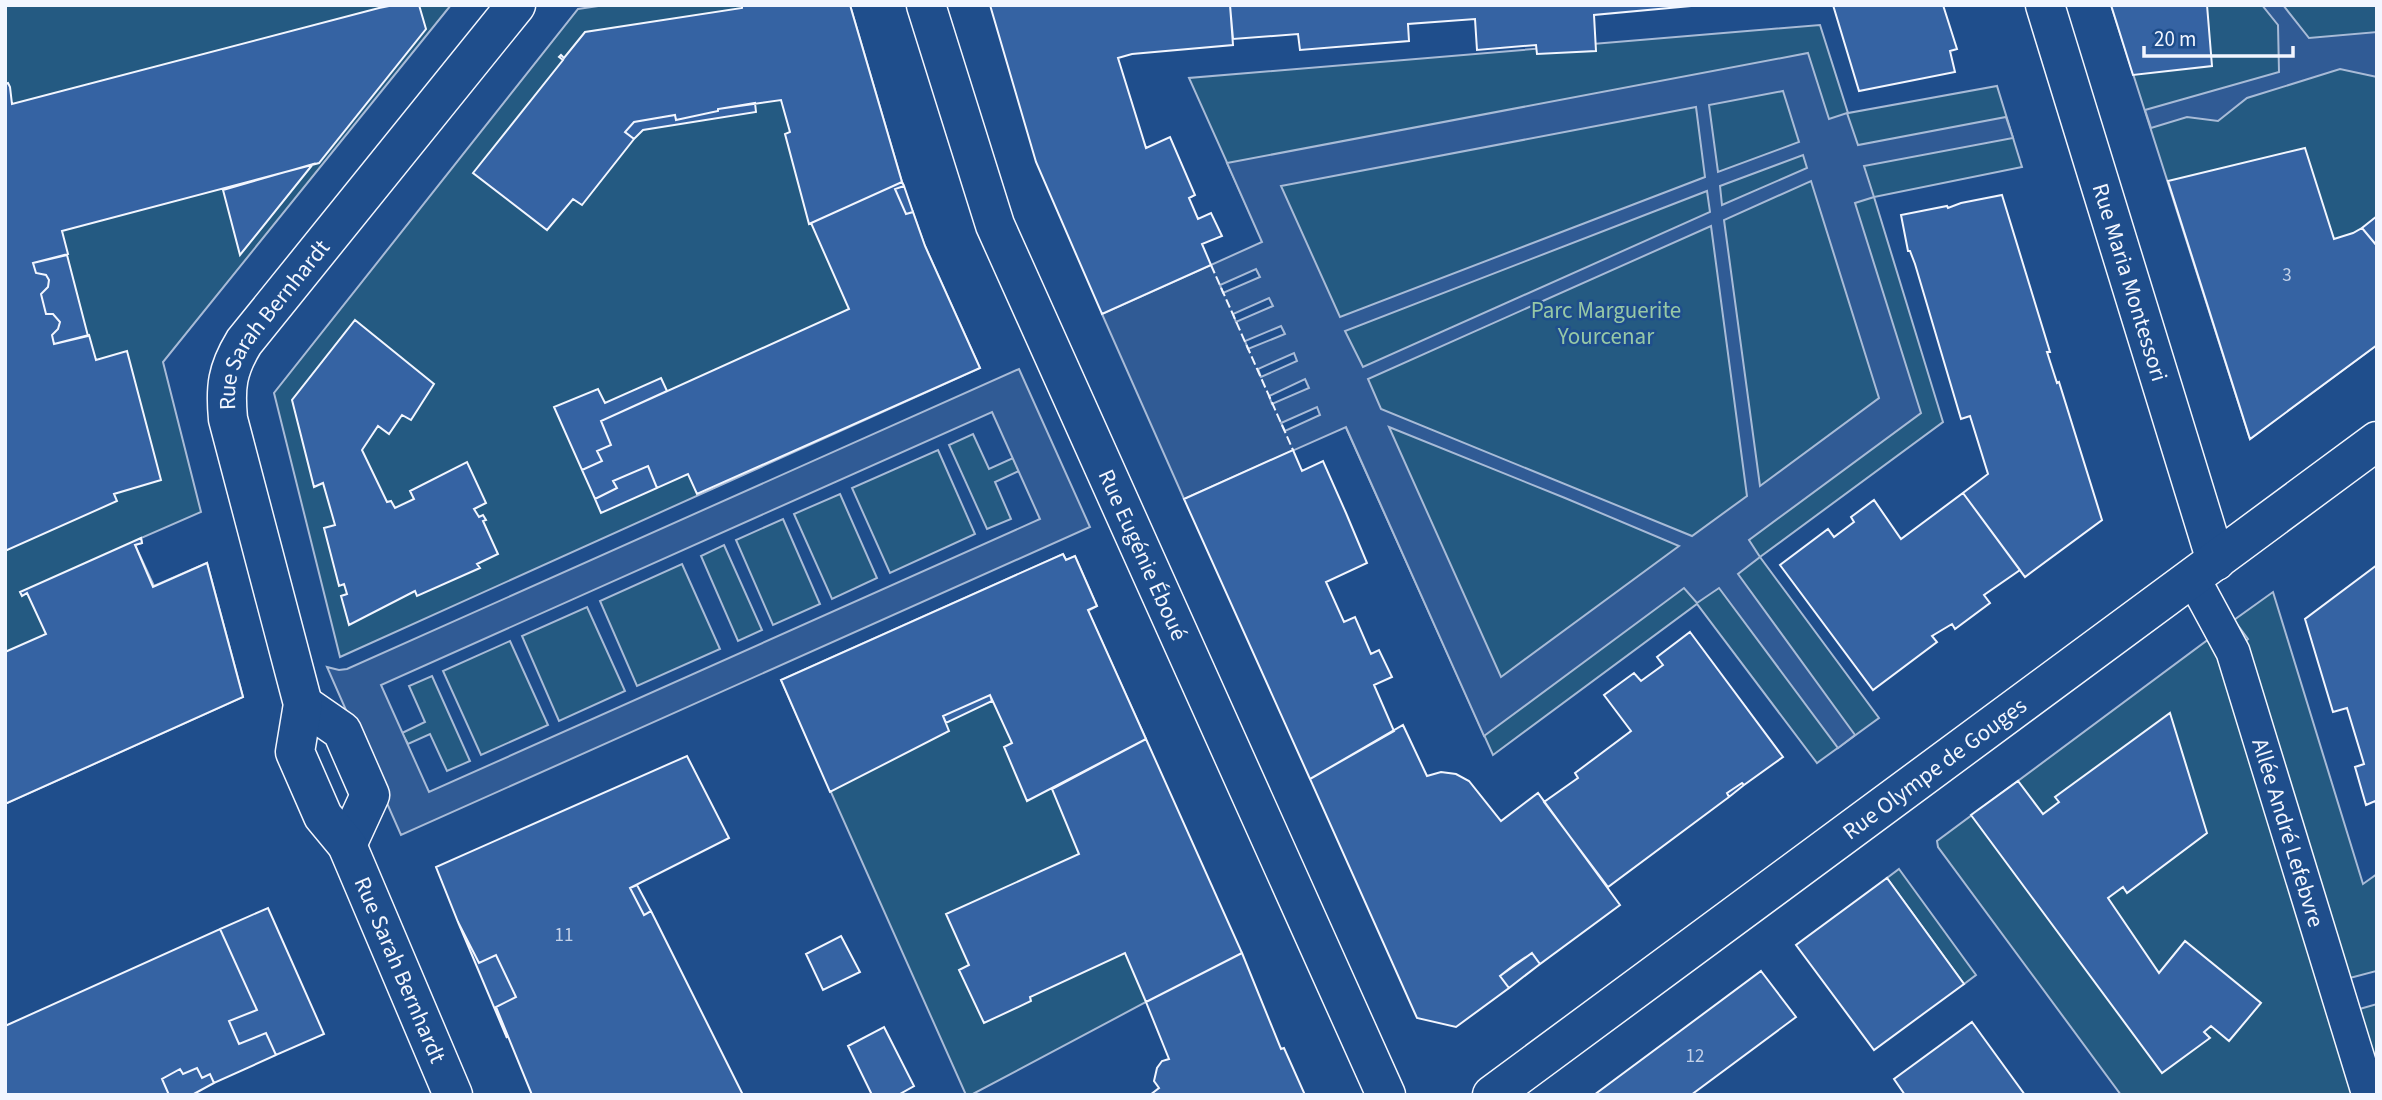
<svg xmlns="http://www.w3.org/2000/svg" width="2382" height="1100" font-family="'Source Sans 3',sans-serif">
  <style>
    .green { fill: #245a82; stroke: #a8bbd7; stroke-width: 2 }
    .parking { fill: #305b95; stroke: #a8bbd7; stroke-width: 2; fill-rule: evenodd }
    .building { fill: #3563a3; stroke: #f2f6ff; stroke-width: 2 }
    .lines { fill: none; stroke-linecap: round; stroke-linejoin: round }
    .pedestrian-casing { stroke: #f2f6ff; stroke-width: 36 }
    .minor-casing { stroke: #f2f6ff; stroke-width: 41 }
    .pedestrian { stroke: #1f4e8c; stroke-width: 33 }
    .minor { stroke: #1f4e8c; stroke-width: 38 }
    .fence { stroke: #f2f6ff; stroke-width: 2; stroke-dasharray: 9 3.5; stroke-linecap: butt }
    .labels { text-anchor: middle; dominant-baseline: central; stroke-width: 5; stroke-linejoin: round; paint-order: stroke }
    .number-label { font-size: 19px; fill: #c3d1e8 }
    .street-label { font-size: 23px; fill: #f2f6ff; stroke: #1f4e8c }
    .park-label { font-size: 23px; fill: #97c8a6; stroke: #1f4e8c }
  </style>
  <rect width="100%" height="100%" fill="#1f4e8c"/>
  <path class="green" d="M5,5h446l-288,357 38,150 -60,26 1,5 -7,2 19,41 53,-23 36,134 -238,107z
    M605,5h245l52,177 23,64 55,122 -640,289 -66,-264 304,-384z
    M2111,5h266v340l-127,94z
    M1820,25l28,88 149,-27 25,81 -148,30 69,225 -183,135 119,161 -62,45 -120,-159 -204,151 -304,-677z
    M973,434l16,35 24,-11 6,13 -24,11 16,37 -24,10 -38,-84z
    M938,450l37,84 -85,39 -38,-85z
    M840,494l37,84 -45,21 -38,-85z
    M783,519l37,85 -47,21 -37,-85z
    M724,545l38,85 -24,11 -37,-85z
    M1063,554l3,6 9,-4 22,50 -9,5 58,128v263l-175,93h-5l-185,-415z
    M682,564l38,85 -83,37 -37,-85z
    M2273,592l90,292 14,-10v98l-1,-1 -30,8 -104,-335 6,-5 -14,-19z
    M587,607l38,84 -66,30 -37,-85z
    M2209,639l14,18 136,438h-238l-183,-248 -1,-6z
    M510,641l38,84 -67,30 -38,-84z
    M432,676l38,85 -23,10 -17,-37 -22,10 -6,-11 23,-11 -16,-36z
    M1899,869l77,106 -12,9 -77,-106z
    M2377,1004v73l-21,-67z"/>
  <path class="parking" d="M2262,5h21l26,33 68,-6v45l-37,-8 -93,29 -29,23 -31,-4 -36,11 -6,-18 134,-38 -1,-47z
    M1808,53l21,66 18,-6 11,32 148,-28 7,21 -149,28 10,31 -19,6 66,210 -172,127 11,17 -22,17 117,161 -17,13 -119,-160 -22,15 -13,-15 -200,148 -138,-309 -162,72 -82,-185 160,-72 -35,-79zM1783,91l16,51 -81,30 -9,-67zM1696,107l9,70 -365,140 -59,-131zM1803,155l4,13 -85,37 -2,-19zM1811,181l68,217 -119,88 -36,-266zM1707,191l3,21 -347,155 -18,-36zM1711,226l36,270 -55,40 -311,-127 -13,-30zM1256,269l4,8 -37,16 -3,-8zM1269,298l4,8 -37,16 -3,-8zM1281,326l4,8 -37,15 -3,-8zM1294,353l3,8 -36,16 -3,-8zM1305,379l4,9 -37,16 -3,-8zM1317,407l3,8 -35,16 -4,-8zM1389,427l176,71 114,48 -178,131z
    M1019,369l71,158 -689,308 -74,-168 12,3 8,-1zM992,412l48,107 -611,273 -48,-107z"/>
  <path class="building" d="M394,5h25l7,24 -107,134 -257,68 6,23 -35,9 3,10 10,2 3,5 -1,7 -7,7 5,20h7l7,8 -2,7 -6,6 2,9 35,-9 7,25 31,-9 34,129 -47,14 3,7 -112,50v-467l3,-1 2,4 2,17 367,-96z
    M742,5h108l52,177 -93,42 -24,-90 5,-2 -9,-32 -63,9v2l-42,9 -1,-5 -41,7 -9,10 9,7 -52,66 -9,-6 -26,31 -74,-57 90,-113 -4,-3 2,-2 3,3 21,-26 157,-24z
    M990,5h240l3,40 -101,9 -14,4 28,90 24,-11 25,58 -6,3 9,21 13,-6 11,23 -20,8 9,21 -109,49 -66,-152z
    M1230,5h472l-108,10 2,36 -59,3 -1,-9 -59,5 -2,-31 -67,5 1,17 -109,9 -2,-16 -65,5z
    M1833,5h110l14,44 -7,2 5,21 -96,19z
    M2111,5h96l5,61 -79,9z
    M755,103l1,9 -113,18 -9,9 -9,-7 9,-10 41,-7 1,5 42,-9v-2z
    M2305,148l29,91 19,-6 9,-5 15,18v99l-127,94 -82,-258z
    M313,164l-73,91 -17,-65z
    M902,182l2,4 -9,3 11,25 7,-2 12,34 55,122 -283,126 -9,-20 -31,14 -9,-22 -35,15 4,7 -22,11 -13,-29 20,-9 -5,-10 14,-6 -10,-24 248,-112 -38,-86z
    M904,186l9,26 -7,2 -11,-25z
    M2002,195l48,157h-3l10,31 2,-1 43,138 -77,57 -62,-84 25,-19 -18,-58 -9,3 -46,-155 -5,-13h-2l-7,-36 46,-9 1,2 13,-5z
    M2377,216v30l-15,-18z
    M67,255l21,81 -34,8 -2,-9 6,-6 2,-7 -7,-8h-7l-5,-20 7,-7 1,-7 -3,-5 -10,-2 -3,-10z
    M355,320l79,64 -23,36 -9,-5 -13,19 -11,-8 -16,24 25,52 4,-1 4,7 19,-9 -4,-8 57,-29 19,41 -12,6 5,8 4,-2 3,5 -3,1 15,33 -21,10 3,4 -63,28 -2,-5 -66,34 -8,-29 6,-2 -3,-10 -5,2 -15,-58 11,-3 -12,-42 -9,4 -22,-87z
    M661,378l6,13 -66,30 10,24 -14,6 5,10 -20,9 -28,-63 44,-18 7,14z
    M1293,450l9,21 21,-10 23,52 21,50 -41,19 18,40 11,-5 16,37 8,-4 13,27 -18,8 20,46 -84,48 -126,-280z
    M648,466l9,22 -56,25 -6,-14 22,-11 -4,-7z
    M1963,493l57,77 -36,25 6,8 -35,26 -3,-5 -20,12 5,6 -64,48 -93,-125 48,-36 6,8 20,-15 -3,-5 23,-17 27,39z
    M141,538l1,5 -7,2 18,42 54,-24 36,134 -238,107v-152l41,-18 -19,-41 -5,3 -2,-4z
    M1063,554l3,6 9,-4 22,50 -9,4 58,129 -119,62 -23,-54 8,-4 -22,-48 -47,21 6,15 -119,61 -49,-112z
    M2377,565v241l-2,-5 -9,4 -11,-38 9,-3 -17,-56 -14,4 -28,-93z
    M1690,632l93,125 -39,28 -2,-2 -15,10 2,4 -121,90 -64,-85 34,-24 -3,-5 56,-42 -27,-36 30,-22 7,8 22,-16 -6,-8z
    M990,695l2,6 -46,22 -3,-7z
    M2170,713l37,120 -80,60 -4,-6 -15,11 51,75 26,-32 76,62 -32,38 -18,-15 -7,6 6,6 -48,35 -191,-258 47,-34 25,33 16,-12 -4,-5z
    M1403,725l24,51 14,-4 15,2 13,7 32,40 37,-28 82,112 -80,59 -8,-11 -18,12 -14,11 9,12 -53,39 -39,-9 -107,-239z
    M1146,739l96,214 -96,49 -21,-49 -95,44 1,4 -47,22 -25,-53 10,-5 -23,-51 133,-60 -27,-65z
    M687,756l42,82 -99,50 14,27 7,-4 92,184h-211l-36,-88 20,-10 -20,-42 -17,8 -21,-41 -22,-55z
    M1742,783l2,2 -15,12 -2,-4z
    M1887,878l77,106 -90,66 -78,-105z
    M637,885l14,26 -7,4 -14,-27z
    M268,908l56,126 -48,21 -10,-22 -27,11 -10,-23 28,-11 -37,-81z
    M458,922l21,41 17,-8 20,42 -20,10 11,31z
    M220,929l37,81 -28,11 10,23 27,-11 10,22 -62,28 -4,-9 -8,4 -5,-10 -14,6 -3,-5 -18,10 7,16h-164v-69z
    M841,936l19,36 -37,18 -17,-36z
    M1242,953l39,96 3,-1 21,47h-155l9,-7 -5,-7 3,-13 5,-7 7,-2 -23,-57z
    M1532,953l8,11 -31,24 -9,-12z
    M1761,971l35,46 -105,78h-97z
    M1972,1022l53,73h-120l-11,-16z
    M884,1027l30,59 -16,9h-26l-24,-49z
    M197,1068l5,10 8,-4 4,9 -22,12h-23l-7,-16 18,-10 3,5z"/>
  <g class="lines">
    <defs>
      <g id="pedestrian">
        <path id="s1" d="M2193,578l40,74 136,443"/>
      </g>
      <g id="minor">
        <path id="s2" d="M926,5l69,220 391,870"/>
        <path id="s3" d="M2045,5l171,556"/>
        <path d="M303,704l39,27 28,64 -23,50"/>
        <path id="s4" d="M453,1095l-106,-250 -24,-29 -28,-64 8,-48 -75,-285c-3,-32 -1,-49 16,-77l272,-337"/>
        <path id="s5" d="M1492,1095l885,-654"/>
      </g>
    </defs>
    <use href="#pedestrian" class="pedestrian-casing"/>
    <use href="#minor" class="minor-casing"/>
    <use href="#pedestrian" class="pedestrian"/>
    <use href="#minor" class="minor"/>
    <path class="fence" d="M1211,265l82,185"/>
  </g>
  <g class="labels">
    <g class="number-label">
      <text x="2287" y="275">3</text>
      <text x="564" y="935">11</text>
      <text x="1695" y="1056">12</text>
    </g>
    <g class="street-label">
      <text stroke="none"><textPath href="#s3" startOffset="290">Rue Maria Montessori</textPath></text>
      <text stroke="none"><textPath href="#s4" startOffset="831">Rue Sarah Bernhardt</textPath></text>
      <text stroke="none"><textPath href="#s2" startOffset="592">Rue Eugénie Éboué</textPath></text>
      <text stroke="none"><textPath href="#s5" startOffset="550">Rue Olympe de Gouges</textPath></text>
      <text stroke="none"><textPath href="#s1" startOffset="273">Allée André Lefebvre</textPath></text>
      <text transform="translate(400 970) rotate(67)">Rue Sarah Bernhardt</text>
    </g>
    <g class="park-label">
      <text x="1606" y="310">Parc Marguerite<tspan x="1606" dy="26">Yourcenar</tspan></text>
    </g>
  </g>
  <rect width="2382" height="1100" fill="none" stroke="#f2f6ff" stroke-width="14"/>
  <path d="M2144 46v10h149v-10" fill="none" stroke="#f2f6ff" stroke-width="3.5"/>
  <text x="2154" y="46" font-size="21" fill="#f2f6ff" stroke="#1f4e8c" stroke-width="5" paint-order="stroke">20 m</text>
</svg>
